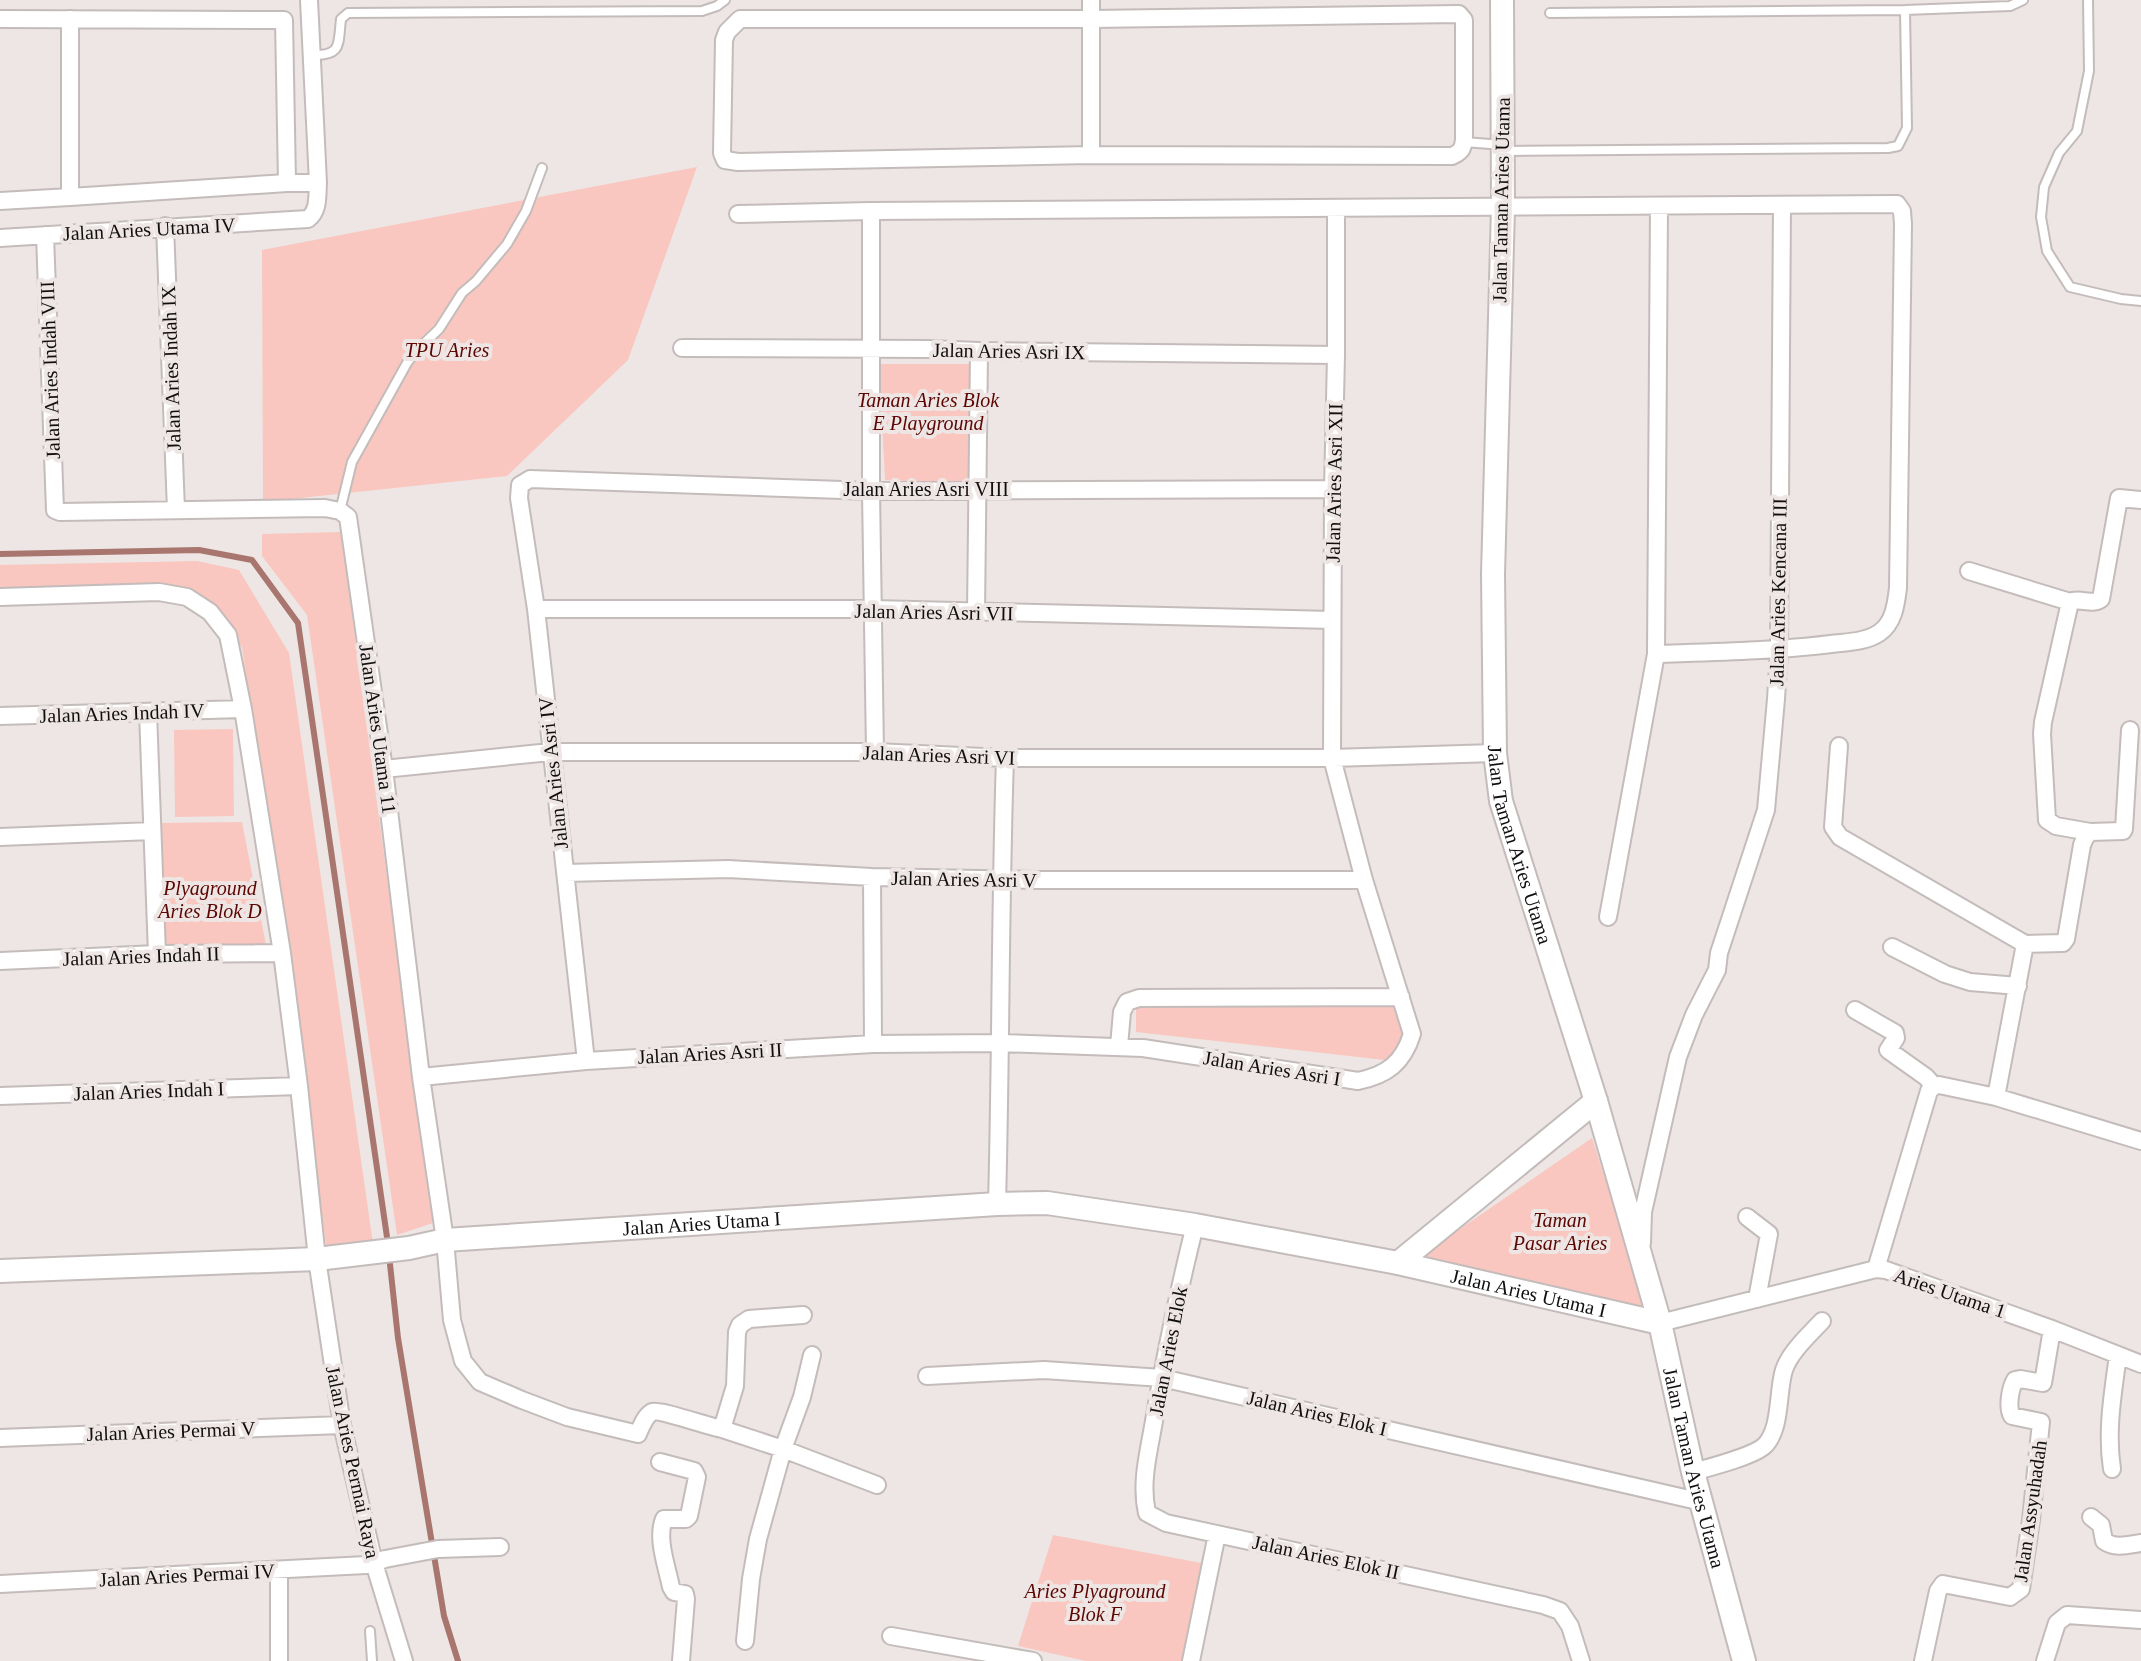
<svg xmlns="http://www.w3.org/2000/svg" width="2141" height="1661" font-family="Georgia,serif">
  <style>
    .green { fill: #f9c7bf }
    .lines { fill: none; stroke-linecap: round; stroke-linejoin: round }
    .stream { stroke: #a8766e; stroke-width: 6 }
    .service-casing { stroke: #c3bcbb; stroke-width: 12 }
    .minor-casing { stroke: #c3bcbb; stroke-width: 20 }
    .tertiary-casing { stroke: #c3bcbb; stroke-width: 26 }
    .service { stroke: #fff; stroke-width: 8 }
    .minor { stroke: #fff; stroke-width: 16 }
    .tertiary { stroke: #fff; stroke-width: 22 }
    .labels { text-anchor: middle; dominant-baseline: central; stroke-width: 8; stroke-linejoin: round; paint-order: stroke }
    .street-label { font-size: 20px; fill: #100e0e; stroke: #ede6e4 }
    .park-label { font-size: 20px; font-style: italic; fill: #5c0603; stroke: #ede6e4 }
  </style>
  <rect width="100%" height="100%" fill="#ede6e4"/>
  <path class="green" d="M697,167l-69,193 -121,116 -244,26 -1,-252z
    M879,364h96l-2,120 -88,-4z
    M341,532l92,691 -36,12 -90,-620 -45,-59v-22z
    M197,561l42,9 50,83 84,591 -46,7 -85,-604 -38,-43 -55,-17 -149,6v-28z
    M233,729l1,87 -59,1 -1,-87z
    M242,822l24,123 -101,2 -5,-124z
    M1399,1003l15,43 -21,15 -257,-29v-26z
    M1592,1138l55,173 -228,-54z
    M1053,1535l159,30 -21,96h-105l-68,-15z"/>
  <g class="lines">
    <path class="stream" d="M0,554l199,-4 53,10 46,63 90,621
      M389,1255l9,83 46,278 14,45"/>
    <defs>
      <path id="service" d="M2088,0l1,71 -12,60 -18,22 -15,34 -3,30 6,34 23,36 51,12 20,2
        M1550,13l355,-3 105,-4 13,-6
        M312,55c30,1 26,-10 29,-36l7,-6 354,-2 15,-5 8,-6
        M1464,142l39,3
        M1506,151l382,-3 10,-2 9,-18 -2,-118
        M340,511l12,-49 55,-99 9,-12 23,-22 23,-36 14,-12 31,-37 19,-33 16,-43
        M370,1631l2,30"/>
      <path id="minor" d="M1459,14l5,6v119c-1,10 -3,13 -12,17l-361,-1 -353,7 -13,-2 -3,-7 2,-113 3,-8 13,-13h351z
        M0,19l284,1 3,163
        M70,19v178l217,-14h31
        M1091,155v-155
        M0,201l70,-4
        M871,211v280l4,261
        M738,214l133,-3 1026,-7 5,7 1,13 -5,364c-2,16 -4,35 -19,45 -13,9 -33,9 -48,11 -58,7 -116,8 -175,10
        M165,226l11,284
        M45,235l10,275 5,2 265,-4 15,3 8,6 36,252 37,308 24,163 7,80 11,41 17,21 42,18 45,17 71,17c3,-7 7,-18 14,-22 7,-3 58,15 70,17l13,-43 2,-54 3,-7 9,-6 54,-4
        M0,238l308,-19c11,-8 9,-23 10,-36l-9,-183
        M682,348l246,1 51,2 357,4
        M1969,571l101,31
        M0,597l159,-5 28,5 23,15 18,23 15,74 39,244 17,133 18,173 25,166 32,138 30,98
        M536,609h337l459,11
        M976,613l3,-262
        M148,712l9,242
        M0,716l243,-7
        M1839,746l-6,81 7,10 185,107 38,-1 3,-4 16,-94 3,-7 5,-6 -34,-6 -9,-6 -5,-86 1,-12 27,-120c10,-5 21,4 31,-3l18,-101 22,2
        M384,769l166,-17h325l130,6h327l163,-5
        M2090,832l33,-1 1,-2 6,-99
        M0,837l152,-6
        M565,873l163,-4 144,8 165,3h327
        M872,877l1,167
        M1608,917l48,-263 3,-448
        M1892,947l53,27 25,8 48,4
        M0,961l157,-7 125,-1
        M1855,1010l40,23 1,5 -8,12 38,27 8,9
        M1119,1046l3,-34 5,-10 12,-4 262,-1
        M586,1061l-50,-452 -17,-111 1,-13 10,-6 341,12 462,-2
        M421,1077l165,-16 287,-17 127,-1 143,5 215,33c29,-6 45,-18 54,-47l-48,-154 -32,-122 1,-269 3,-134v-146
        M0,1096l299,-10
        M1996,1097l145,44
        M997,1204c4,-149 3,-297 8,-446
        M1747,1217l22,17 -12,65
        M1195,1225c-16,64 -30,130 -41,196 -5,30 -14,61 -7,92l19,10 377,82 17,6 10,15 11,35
        M1642,1243l1,-31 35,-155 16,-42 23,-45 2,-17 47,-143 10,-111 3,-49 3,-445
        M1876,1269l53,-178 5,-5 5,-1 57,12 29,-153
        M1660,1323l216,-54 10,1 166,59 89,35
        M927,1376l117,-6 118,8 540,124
        M722,1429l61,20 94,36
        M0,1438l342,-13
        M660,1462l34,9 3,6 -8,39 -3,3h-22c-8,19 3,48 7,68l3,5 11,2 1,5 -5,62
        M2112,1469c-6,-38 1,-76 6,-114
        M1693,1472c18,-5 57,-15 70,-25 19,-16 14,-55 21,-77 6,-18 25,-35 38,-49
        M2091,1517l10,8 3,16c11,8 24,4 37,2
        M279,1570v91
        M0,1584l366,-19 19,-6 53,-10 62,-2
        M891,1636l142,25
        M745,1641l6,-62 7,-40 25,-90 19,-52 10,-42
        M1191,1661l26,-127
        M1923,1661l15,-70 5,-7 67,13 11,-8 10,-69 10,-98 -29,-6c-5,-8 -2,-27 3,-36l5,-1 23,4 9,-54
        M2045,1661l12,-38 10,-8 74,5"/>
      <g id="tertiary">
        <path id="s1" d="M1502,0l1,208 -10,366 2,179 6,48 95,300 64,222 33,149 51,189"/>
        <path d="M1398,1263l198,-162"/>
        <path id="s2" d="M0,1271l317,-12 92,-11 36,-8 552,-36 50,-1 148,22 203,38 262,60"/>
      </g>
    </defs>
    <use href="#service" class="service-casing"/>
    <use href="#minor" class="minor-casing"/>
    <use href="#tertiary" class="tertiary-casing"/>
    <use href="#service" class="service"/>
    <use href="#minor" class="minor"/>
    <use href="#tertiary" class="tertiary"/>
  </g>
  <g class="labels">
    <g class="street-label">
      <text transform="translate(1501 200) rotate(-89)">Jalan Taman Aries Utama</text>
      <text transform="translate(149 229) rotate(-3)">Jalan Aries Utama IV</text>
      <text transform="translate(1009 351) rotate(1)">Jalan Aries Asri IX</text>
      <text transform="translate(171 368) rotate(-92)">Jalan Aries Indah IX</text>
      <text transform="translate(50 370) rotate(-92)">Jalan Aries Indah VIII</text>
      <text transform="translate(1334 483) rotate(-89)">Jalan Aries Asri XII</text>
      <text x="926" y="489">Jalan Aries Asri VIII</text>
      <text transform="translate(1778 592) rotate(-89)">Jalan Aries Kencana III</text>
      <text transform="translate(934 612) rotate(1)">Jalan Aries Asri VII</text>
      <text transform="translate(122 713) rotate(-2)">Jalan Aries Indah IV</text>
      <text transform="translate(378 729) rotate(82)">Jalan Aries Utama 11</text>
      <text transform="translate(939 755) rotate(2)">Jalan Aries Asri VI</text>
      <text transform="translate(553 773) rotate(-96)">Jalan Aries Asri IV</text>
      <text stroke="none"><textPath href="#s1" startOffset="848">Jalan Taman Aries Utama</textPath></text>
      <text transform="translate(964 879) rotate(1)">Jalan Aries Asri V</text>
      <text transform="translate(141 956) rotate(-2)">Jalan Aries Indah II</text>
      <text transform="translate(710 1053) rotate(-3)">Jalan Aries Asri II</text>
      <text transform="translate(1272 1068) rotate(9)">Jalan Aries Asri I</text>
      <text transform="translate(149 1091) rotate(-2)">Jalan Aries Indah I</text>
      <text stroke="none"><textPath href="#s2" startOffset="704">Jalan Aries Utama I</textPath></text>
      <text stroke="none"><textPath href="#s2" startOffset="1540">Jalan Aries Utama I</textPath></text>
      <text transform="translate(1950 1293) rotate(19)">Aries Utama 1</text>
      <text transform="translate(1168 1351) rotate(-79)">Jalan Aries Elok</text>
      <text transform="translate(1317 1413) rotate(13)">Jalan Aries Elok I</text>
      <text transform="translate(171 1431) rotate(-2)">Jalan Aries Permai V</text>
      <text transform="translate(353 1462) rotate(78)">Jalan Aries Permai Raya</text>
      <text stroke="none"><textPath href="#s1" startOffset="1496">Jalan Taman Aries Utama</textPath></text>
      <text transform="translate(2030 1511) rotate(-82)">Jalan Assyuhadah</text>
      <text transform="translate(1326 1557) rotate(12)">Jalan Aries Elok II</text>
      <text transform="translate(187 1575) rotate(-3)">Jalan Aries Permai IV</text>
    </g>
    <g class="park-label">
      <text x="447" y="350">TPU Aries</text>
      <text x="928" y="400">Taman Aries Blok<tspan x="928" dy="23">E Playground</tspan></text>
      <text x="210" y="888">Plyaground<tspan x="210" dy="23">Aries Blok D</tspan></text>
      <text x="1560" y="1220">Taman<tspan x="1560" dy="23">Pasar Aries</tspan></text>
      <text x="1095" y="1591">Aries Plyaground<tspan x="1095" dy="23">Blok F</tspan></text>
    </g>
  </g>
</svg>
